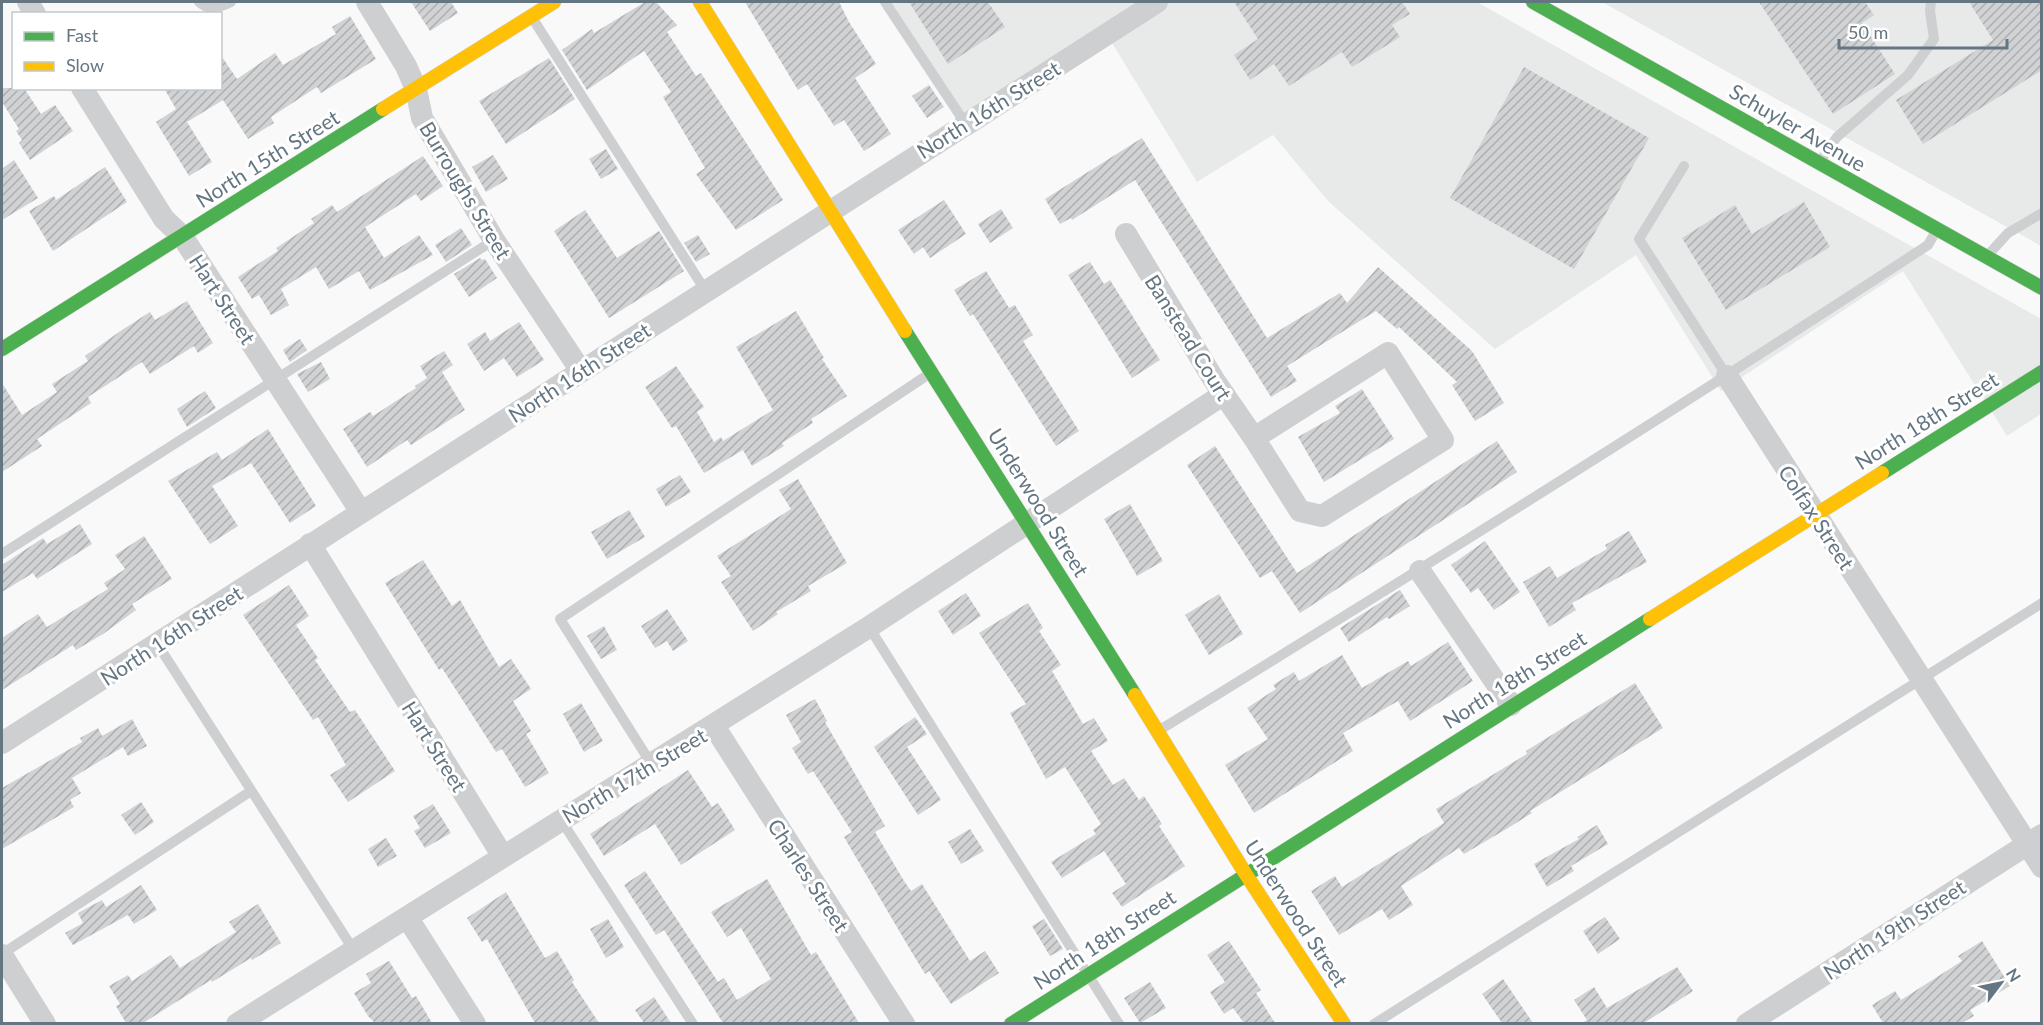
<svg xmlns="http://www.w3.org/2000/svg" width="2043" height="1025" font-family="Lato,sans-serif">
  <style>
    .built { fill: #e8e9e9 }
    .building { fill: url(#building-hatch) }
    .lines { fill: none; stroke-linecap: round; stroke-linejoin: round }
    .fast-casing { stroke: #d5d6d7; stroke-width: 15 }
    .slow-casing { stroke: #d5d6d7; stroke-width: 15 }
    .lane { stroke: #cecfd0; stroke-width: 10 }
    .street { stroke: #cecfd0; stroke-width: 22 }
    .fast { stroke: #4caf50; stroke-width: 14 }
    .slow { stroke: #ffc107; stroke-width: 14 }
    .labels { text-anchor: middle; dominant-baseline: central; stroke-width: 6; stroke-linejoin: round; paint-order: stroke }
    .street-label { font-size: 21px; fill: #657683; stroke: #fff }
  </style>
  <defs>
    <pattern id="building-hatch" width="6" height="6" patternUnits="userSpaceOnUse" patternTransform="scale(1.5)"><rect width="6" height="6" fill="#d0d2d3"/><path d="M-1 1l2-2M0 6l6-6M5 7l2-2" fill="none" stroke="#acafb1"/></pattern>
  </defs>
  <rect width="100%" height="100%" fill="#f9f9f9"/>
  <path class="built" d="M880,2h597l564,317v95l-34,22 -104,-165 -182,120 -85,-136 -141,94 -167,-148 -55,-66 -76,47 -85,-139 -142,93z
    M1602,2h439v244z"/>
  <path class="building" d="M411,2h40l7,11 -28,18z
    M645,2h11l21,23 -10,7 29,44 5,-3 82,127 -47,30 -40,-56 9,-6 -42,-71 8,-5 -27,-41 -57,39 -25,-40 30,-21 2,4z
    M745,2h94l10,20 27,42 -21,14 36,56 -27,17 -20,-31 -10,6 -27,-42 -9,6z
    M909,2h79l17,25 -57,37z
    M1234,2h168l8,12 -18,11 8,12 -48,30 -10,-15 -53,34 -15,-22 -24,16 -16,-25 24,-16z
    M1759,2h106l9,13 -12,8 33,51 -62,40z
    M1969,2h73v68l-119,74 -27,-44 97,-60z
    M350,16l26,43 -55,34 -4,-6 -46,30 3,6 -26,16 -25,-39 -36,22 25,40 -23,14 -33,-54 20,-13 -12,-21h56v-34l17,25 38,-26 8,12 53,-31 -4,-7z
    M549,58l26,41 -69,45 -27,-43z
    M1524,67l125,71 -75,131 -124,-71z
    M929,85l15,22 -17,11 -15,-22z
    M2,88h22l17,26 14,-9 18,26 -43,29 -11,-17 3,-3 -6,-9 3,-2 -17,-27z
    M1142,138l125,200 73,-45 7,10 31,-36 94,84 32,52 -29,18 -23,-36 5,-3 -58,-55 -2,2 -21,-18 -89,55 10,15 -26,16 -136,-217 -63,40 -1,-2 -11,6 -15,-25z
    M606,149l12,20 -17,10 -12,-20z
    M493,155l15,24 -22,13 -14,-25z
    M423,156l20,30 -22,15 -5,-7 -51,33 19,31 35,-23 14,20 -63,35 -11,-19 -30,18 -13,-22 -35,22 8,16 -18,10 -12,-20 -7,4 -14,-22 40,-26 -2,-3 38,-25 -3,-4 21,-14 5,7z
    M14,160l24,38 -36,22v-51z
    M105,167l22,35 -74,49 -24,-40 25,-15 2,4z
    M944,200l22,34 -36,24 -7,-11 -9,7 -16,-24z
    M1804,202l26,45 -104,63 -44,-72 53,-33 17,29z
    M1001,209l12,19 -23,15 -12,-19z
    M585,210l32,48 42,-27 25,40 -75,47 -55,-87z
    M461,228l11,17 -26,17 -11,-17z
    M698,235l12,19 -14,8 -12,-19z
    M480,258l2,2 3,-1 12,19 -28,19 -15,-23z
    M1090,262l14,22 6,-4 50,80 -28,18 -64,-103z
    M986,271l23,37 6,-3 18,30 -10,6 56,90 -23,15 -83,-132 -3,2 -16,-26z
    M187,301l26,42 -15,10 -4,-7 -44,28 -8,-12 -54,35 3,6 -54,36 5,7 -40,26v-89l20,32 35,-23 -5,-8 36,-23 -3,-5 37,-26 28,-18 5,8z
    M796,311l28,47 -2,1 25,37 -36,23 2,4 -31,20 2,3 -32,20 -9,-16 -39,23 -28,-47 -4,2 -27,-41 31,-21 28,41 -7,5 17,30 7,-5 2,4 50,-31 -37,-63z
    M519,322l25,38 -27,17 -13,-19 -20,13 -17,-27 18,-12 5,9z
    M300,339l7,11 -17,12 -7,-12z
    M444,351l9,14 -11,7 23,38 -54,35 -4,-5 -40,27 -24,-38 27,-17 3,4 43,-28 -1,-2 12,-8 -7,-12z
    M321,362l9,17 -22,13 -11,-18z
    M1362,389l32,50 -70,43 -26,-45 42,-24 -5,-7z
    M205,391l11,17 -29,19 -10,-18z
    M268,429l48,77 -26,17 -39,-60 -39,23 26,40 -28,18 -42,-63 49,-29 5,8z
    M1497,441l20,31 -217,141 -28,-42 -12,7 -73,-113 28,-19 82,127z
    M680,475l11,17 -25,15 -10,-18z
    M798,479l49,84 -39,23 3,5 -35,21 2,2 -25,17 -32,-49 10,-6 -14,-20 74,-47 -12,-19z
    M1130,504l33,57 -26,15 -33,-57z
    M629,510l16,27 -38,22 -16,-27z
    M80,524l12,20 -55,35 -4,-6 -31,19v-27l41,-27 4,6z
    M1629,531l18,31 -75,41 4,7 -27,17 -26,-45 27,-16 7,12 50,-29 -2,-4z
    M144,536l28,43 -40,25 4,6 -33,24 -27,16 -3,-5 -71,45v-52l36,-24 9,13 61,-38 -4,-6 21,-14 -10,-14z
    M1485,541l35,51 -26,18 -16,-22 -7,5 -20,-28z
    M423,560l29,46 8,-6 39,67 12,-8 20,30 -18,12 18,30 -5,3 23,39 -24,14 -23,-38 -6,3 -54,-84 -3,2 -54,-87z
    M289,585l20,31 -13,9 22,33 -3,2 35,52 5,-2 40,61 -47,31 -18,-27 16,-10 -28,-48 -5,3 -70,-105z
    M1400,590l10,16 -21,13 -2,-2 -38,25 -9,-14z
    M966,593l15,23 -28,19 -15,-24z
    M1219,594l24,40 -34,21 -24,-40z
    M1028,603l15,25 -4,3 22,34 -9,6 31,53 11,-6 14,23 -17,10 22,34 11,-7 15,22 5,-4 18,28 -3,2 26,40 -63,41 -10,-14 14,-9 -22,-33 -42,27 -11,-16 45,-28 -3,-4 8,-6 -36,-57 -19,12 -36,-66 16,-9 -47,-71z
    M667,609l21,32 -15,10 -6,-10 -12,7 -14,-22z
    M604,626l13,24 -16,9 -14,-23z
    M1448,642l25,39 -63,40 -12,-20 -55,32 10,18 -99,62 -29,-48 43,-26 -21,-31 29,-19 -3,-4 21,-13 5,9 43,-26 20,33 46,-27 3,5z
    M1635,683l28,45 -133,83 2,2 -24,15 -44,26 -5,-6 -58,38 12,19 -24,15 -7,-11 -43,26 -28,-44 24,-15 7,11 53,-33 49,-31 -8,-14 91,-55 -1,-3z
    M815,699l12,22 -2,1 60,104 -10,6 29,49 7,10 11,-7 48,77 15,-10 14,22 -48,31 -22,-33 -4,3 -14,-23 -67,-114 8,-5 -39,-61 -5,3 -16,-26 9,-6 -15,-27z
    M581,703l22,38 -19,11 -21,-38z
    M915,717l12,17 -20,13 34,53 -23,15 -44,-68z
    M132,719l15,27 -19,10 -5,-9 -51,31 9,15 -11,7 4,7 -72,42v-61l80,-46 -2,-4 18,-10 4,8z
    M688,770l24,37 6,-4 17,27 -54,35 -26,-41 -51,32 -14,-22z
    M141,802l13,20 -19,13 -14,-20z
    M433,804l18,29 -26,15 -11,-17 6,-3 -7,-12z
    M1597,825l11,19 -37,22 3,5 -27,16 -13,-23 45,-25 -2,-2z
    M970,829l14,22 -23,13 -13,-22z
    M386,838l11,18 -19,11 -10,-18z
    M645,871l73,111 6,-4 13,22 34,-21 -30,-51 -14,9 -16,-25 56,-33 44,76 5,-3 43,71h-136l-59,-93 -8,5 -32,-50z
    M141,885l16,25 -23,14 -6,-9 -55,30 -8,-12 18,-10 -5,-10 24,-13 4,7z
    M506,892l39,66 12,-7 17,29 -2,2 27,41h-64l-48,-84 -5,3 -15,-24z
    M258,904l23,39 -29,17 -1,-2 -39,24 -1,-2 -68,43h-17l-10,-17 4,-2 -11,-18 19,-11 4,6 39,-26 9,13 56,-36 -7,-10z
    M1605,917l15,22 -22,15 -15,-23z
    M608,919l16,28 -18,11 -16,-29z
    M1044,919l19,30 -13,7 -18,-30z
    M1229,941l32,49 -5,3 19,30h-31l-11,-15 -9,6 -14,-22 15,-10 -18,-27z
    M1982,941l28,45 -40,24 4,6 -12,7h-79l-11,-18 23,-14 6,9 61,-39 -4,-5z
    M389,961l23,37 4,-2 16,27h-57l-7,-7 -14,-23 17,-10 -5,-9z
    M1677,967l16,24 -49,32h-62l5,-3 -13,-20 20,-13 13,21z
    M1503,979l30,44h-31l-20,-29z
    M1150,982l16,26 -26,15 -16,-25z
    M654,997l17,26h-27l-9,-13z"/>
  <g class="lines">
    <defs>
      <path id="fast" d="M1533,2l509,286
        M905,331l230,364
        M2,349l381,-240
        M1882,473l160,-101
        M1011,1024l639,-405"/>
      <path id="slow" d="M700,2l205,329
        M383,109l171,-107
        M1650,619l232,-146
        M1135,695l110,178 99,151"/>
    </defs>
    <use href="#fast" class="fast-casing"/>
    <use href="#slow" class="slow-casing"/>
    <path class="lane" d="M199,2c9,9 22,5 32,0
      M885,2l80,121
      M533,19l172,271
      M1821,160l16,-23 71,-62 26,-36 -4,-28 1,-9
      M1684,166l-45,73 88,137
      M1988,255l20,-22 34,-20
      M2,554l492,-314
      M869,627l250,397
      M158,645l195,304
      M1158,731c259,-159 516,-320 770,-486l8,-14
      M652,765l-92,-146 369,-245
      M561,820l132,204
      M2,954l249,-163
      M1374,1024l668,-421"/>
    <path class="street" d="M28,2l7,12
      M367,2l39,64 10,23 6,29 72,122 87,131
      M82,88l82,131 18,17 179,276
      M1126,234l88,146 40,58
      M1388,353l55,87 -121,76 -22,-5 -46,-73z
      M1727,376l315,491
      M310,544l192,311
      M1420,571l91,134
      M714,726l190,298
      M2,743l1155,-741
      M407,917l68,107
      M2,955l43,69
      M237,1024l632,-397 355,-233
      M1747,1024l295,-189"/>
    <use href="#fast" class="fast"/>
    <use href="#slow" class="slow"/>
  </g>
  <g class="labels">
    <g class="street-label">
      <text transform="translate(988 109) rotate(-32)">North 16th Street</text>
      <text transform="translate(1798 127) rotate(30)">Schuyler Avenue</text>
      <text transform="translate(267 158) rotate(-32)">North 15th Street</text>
      <text transform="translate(466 190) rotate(59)">Burroughs Street</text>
      <text transform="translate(223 299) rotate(57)">Hart Street</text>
      <text transform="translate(1189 337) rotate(58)">Banstead Court</text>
      <text transform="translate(579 372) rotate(-33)">North 16th Street</text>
      <text transform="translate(1926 420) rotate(-32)">North 18th Street</text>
      <text transform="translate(1039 502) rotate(58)">Underwood Street</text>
      <text transform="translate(1817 517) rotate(57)">Colfax Street</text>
      <text transform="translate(171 635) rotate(-33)">North 16th Street</text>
      <text transform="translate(1514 679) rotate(-32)">North 18th Street</text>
      <text transform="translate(435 746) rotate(58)">Hart Street</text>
      <text transform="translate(634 775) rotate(-31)">North 17th Street</text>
      <text transform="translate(809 875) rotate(57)">Charles Street</text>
      <text transform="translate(1297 913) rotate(57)">Underwood Street</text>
      <text transform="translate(1894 929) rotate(-33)">North 19th Street</text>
      <text transform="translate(1104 939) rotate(-33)">North 18th Street</text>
    </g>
  </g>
  <rect width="2043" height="1025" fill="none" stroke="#657683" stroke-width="6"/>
  <rect x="12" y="12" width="210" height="78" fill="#ffffff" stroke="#c1c8cd" stroke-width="1.5"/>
  <rect x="24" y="32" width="30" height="9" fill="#4caf50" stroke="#c1c8cd" stroke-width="1.5"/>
  <text x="66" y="42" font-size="18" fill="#657683">Fast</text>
  <rect x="24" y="62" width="30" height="9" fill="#ffc107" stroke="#c1c8cd" stroke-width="1.5"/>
  <text x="66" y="72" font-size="18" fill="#657683">Slow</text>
  <g transform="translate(2001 983) rotate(58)" stroke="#ffffff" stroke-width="4.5" paint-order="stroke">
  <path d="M0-4.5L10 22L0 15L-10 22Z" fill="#657683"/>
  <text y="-9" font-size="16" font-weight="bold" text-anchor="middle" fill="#657683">N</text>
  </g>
  <path d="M1839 39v9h168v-9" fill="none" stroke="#657683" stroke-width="3"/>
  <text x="1848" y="39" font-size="18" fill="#657683" stroke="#ffffff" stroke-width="4.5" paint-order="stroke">50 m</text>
</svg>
